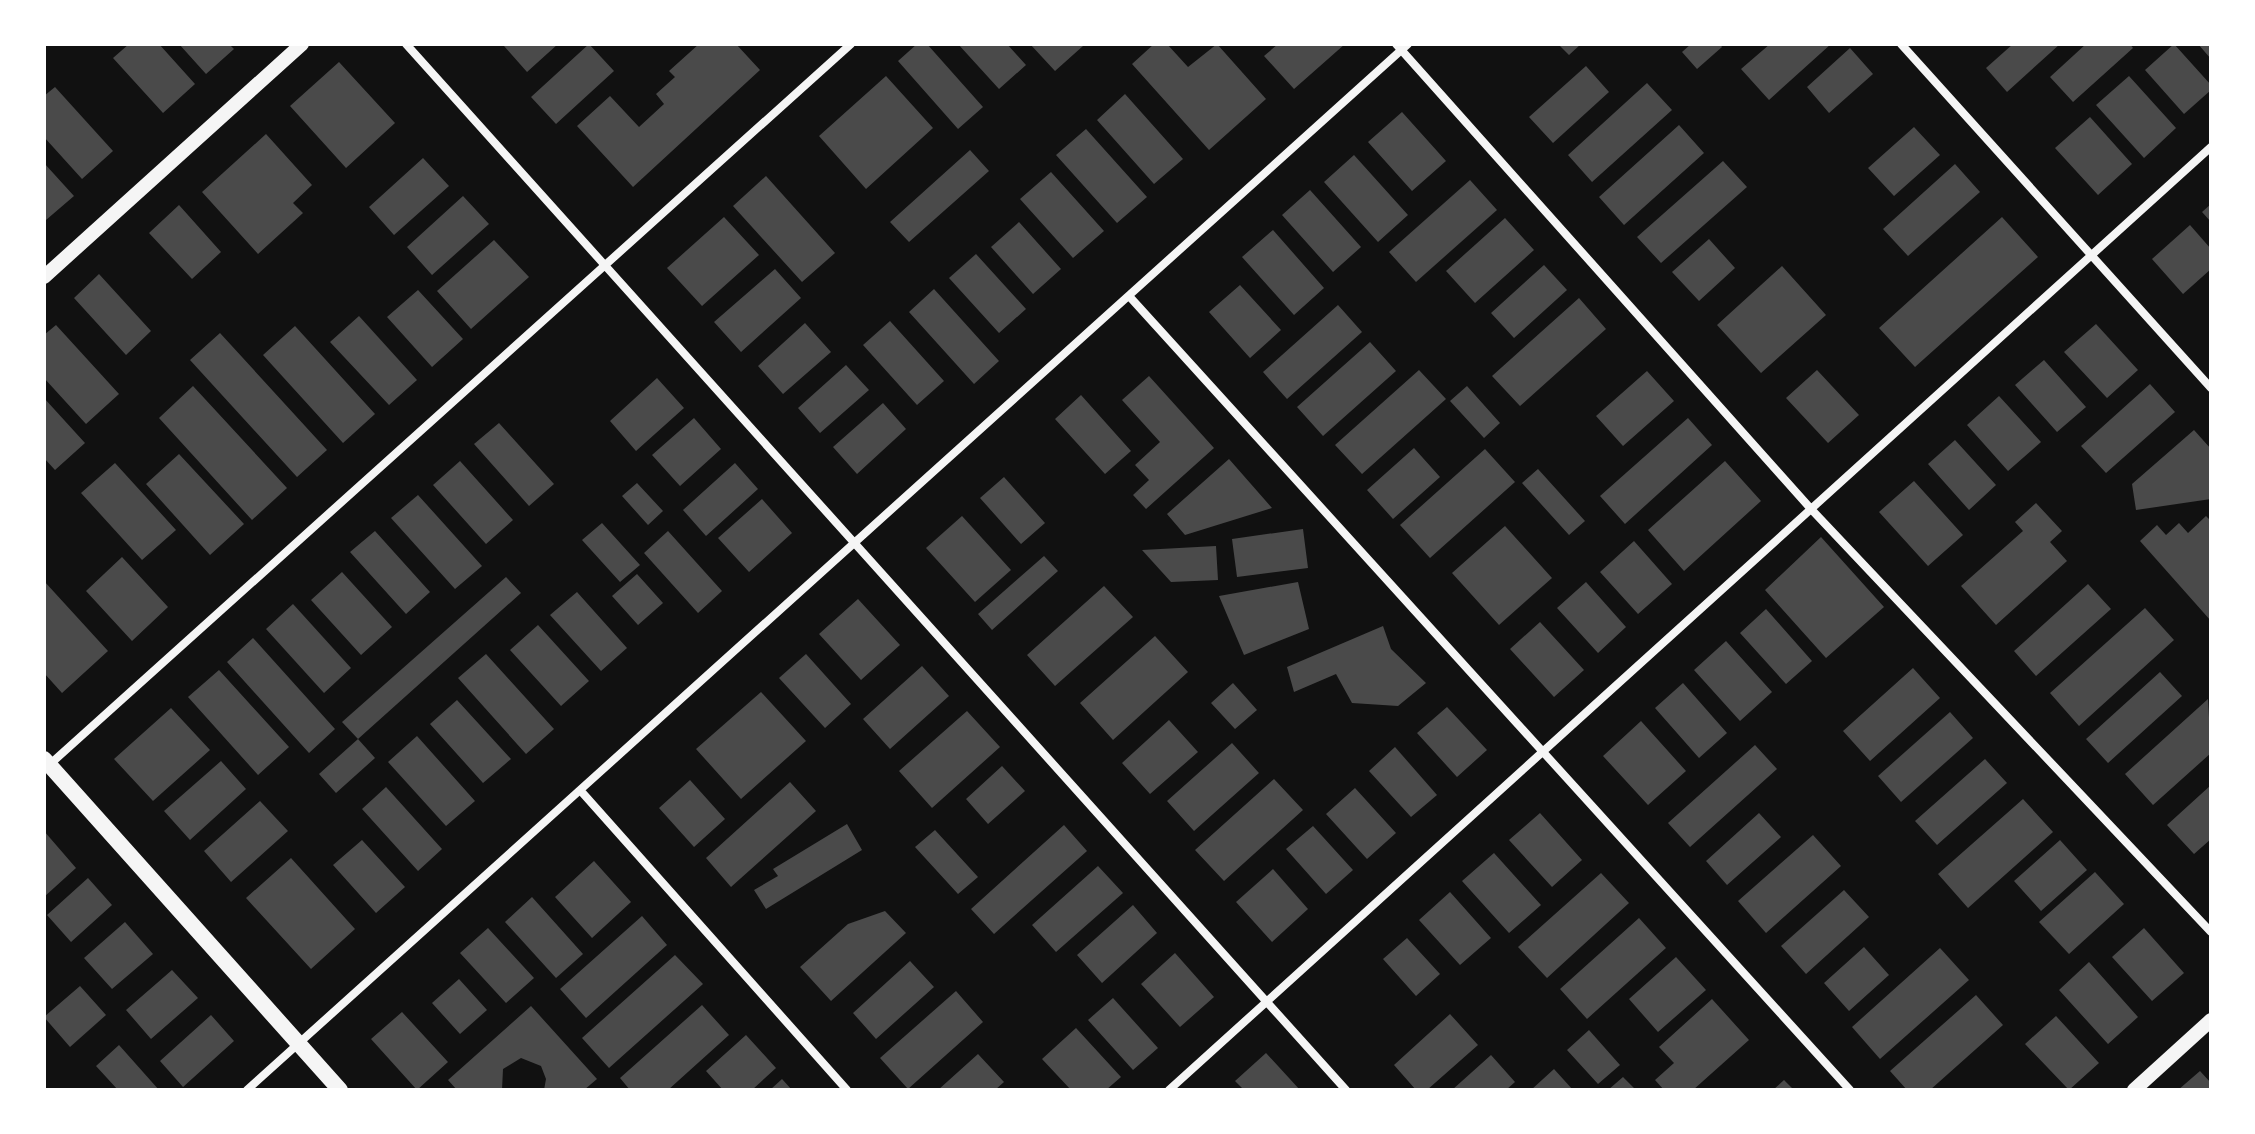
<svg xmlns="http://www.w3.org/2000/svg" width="2255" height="1134" font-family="Ubuntu,sans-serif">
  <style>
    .building { fill: #4a4a4a }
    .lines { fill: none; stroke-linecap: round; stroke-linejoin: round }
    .minor { stroke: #f5f5f5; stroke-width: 8 }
    .tertiary { stroke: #f5f5f5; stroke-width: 14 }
    .secondary { stroke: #f5f5f5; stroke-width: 16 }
  </style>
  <rect width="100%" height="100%" fill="#111"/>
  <path class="building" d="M129,44h30l36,40 -32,29 -50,-55z
    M179,44h50l5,5 -28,25z
    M506,44h52l-31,28 -23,-26z
    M589,44l25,27 -58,53 -25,-27z
    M699,44h37l24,26 -127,117 -56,-61 33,-30 29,31 25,-23 -8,-10 19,-17 -6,-6z
    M917,44h10l56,63 -25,22 -60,-68z
    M958,44h49l19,21 -27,24z
    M1030,44h51l2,2 -28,25z
    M1154,44h13l21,23 29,-23 49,55 -57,51 -77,-86z
    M1278,44h67l-51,45 -30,-33z
    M1558,44h23l-12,11z
    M1691,44h29l2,3 -25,22 -15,-17z
    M1770,44h61l-62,56 -28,-31z
    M2013,44h47l-53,48 -21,-24z
    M2086,44h44l3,4 -60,54 -23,-25z
    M2174,44l37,41v5l-27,24 -39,-44z
    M2198,44h13v15z
    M1850,48l23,26 -44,39 -22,-26z
    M339,62l56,61 -49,45 -56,-62z
    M1586,66l23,26 -56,51 -24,-26z
    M886,76l47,52 -67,61 -47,-53z
    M2129,76l47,52 -32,30 -48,-53z
    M1647,83l25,27 -80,72 -24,-27z
    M55,87l58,64 -31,28 -38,-42v-41z
    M1125,94l58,65 -29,25 -57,-64z
    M1402,112l44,49 -34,30 -44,-49z
    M2090,117l42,47 -34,31 -43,-47z
    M1679,125l25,28 -80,72 -25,-28z
    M1914,127l26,28 -46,41 -26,-28z
    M1086,129l61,68 -30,26 -61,-68z
    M266,134l46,51 -19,18 10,10 -45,41 -56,-62z
    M970,150l19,21 -80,71 -19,-20z
    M1354,155l54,60 -30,27 -54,-60z
    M423,158l26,28 -55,49 -25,-28z
    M1723,161l24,26 -86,76 -24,-26z
    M44,163l30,33 -28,24 -2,-2z
    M1955,164l25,28 -72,64 -25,-27z
    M1051,172l53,59 -31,27 -53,-59z
    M766,176l69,77 -33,29 -69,-76z
    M1470,180l27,30 -81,72 -27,-30z
    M1310,190l51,57 -28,25 -51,-57z
    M463,196l26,28 -57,51 -25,-28z
    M2211,204v18l-9,-10z
    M179,205l42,47 -29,27 -43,-46z
    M724,217l35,38 -57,51 -35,-38z
    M2002,217l36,40 -123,110 -36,-39z
    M1505,218l29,32 -59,53 -29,-32z
    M1019,222l42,47 -28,25 -42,-47z
    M2190,225l21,24v20l-28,25 -31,-35z
    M1273,230l51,58 -30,27 -52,-58z
    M1709,239l26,29 -36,33 -27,-29z
    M494,240l35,37 -58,52 -34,-38z
    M976,254l50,55 -27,24 -50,-55z
    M1544,265l23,25 -53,48 -23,-25z
    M1782,266l44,49 -65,58 -44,-48z
    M775,269l26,29 -60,54 -27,-30z
    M99,274l52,57 -25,24 -52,-57z
    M1240,285l41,45 -31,28 -41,-46z
    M934,289l65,72 -25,23 -65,-72z
    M418,290l45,49 -31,28 -45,-50z
    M1579,298l27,31 -86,77 -28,-30z
    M1338,305l24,27 -75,67 -24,-27z
    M359,316l58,64 -28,25 -59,-63z
    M890,321l54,60 -27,24 -54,-60z
    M805,323l26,29 -48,42 -25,-28z
    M2096,324l42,46 -31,28 -43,-46z
    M56,325l63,69 -33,30 -42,-46v-43z
    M295,326l80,88 -32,29 -80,-88z
    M220,333l107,117 -30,27 -107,-117z
    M1370,342l26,29 -73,65 -26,-29z
    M2044,360l42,47 -29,25 -42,-47z
    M846,365l23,25 -49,43 -22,-25z
    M1419,370l27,29 -84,75 -27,-29z
    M1817,370l42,45 -31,28 -42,-45z
    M1647,371l27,30 -51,45 -27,-30z
    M1149,376l65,72 -68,61 -13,-14 16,-15 -14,-15 25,-23 -38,-42z
    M657,378l27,30 -48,43 -26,-30z
    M2150,384l25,28 -69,61 -25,-27z
    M193,386l94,102 -35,32 -93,-102z
    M1467,386l33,37 -16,15 -34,-37z
    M1081,395l50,56 -26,23 -50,-55z
    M1999,396l42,46 -33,29 -41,-46z
    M44,398l41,45 -30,27 -11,-12z
    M883,403l23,26 -49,45 -24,-27z
    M694,418l27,31 -41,37 -28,-31z
    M1688,418l24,27 -87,79 -25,-28z
    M499,423l55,61 -25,22 -55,-62z
    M2194,430l17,19v50l-75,11 -4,-26z
    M1955,440l41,45 -27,25 -41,-46z
    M1414,448l26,29 -47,42 -26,-29z
    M1485,449l30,33 -85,76 -30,-33z
    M179,454l65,70 -34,31 -64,-71z
    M1229,459l43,49 -87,27 -18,-21z
    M460,461l53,59 -27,24 -53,-59z
    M1725,461l36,40 -77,70 -36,-41z
    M115,463l61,67 -34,30 -61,-67z
    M735,463l23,26 -52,47 -23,-26z
    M1538,469l47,52 -16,14 -47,-52z
    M1004,477l41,46 -24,21 -41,-46z
    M1914,481l49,54 -35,31 -49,-54z
    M637,483l26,28 -15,14 -26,-29z
    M418,495l64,71 -27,23 -64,-71z
    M762,499l30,34 -43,39 -31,-34z
    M2036,503l26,28 -12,11 17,19 -71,64 -35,-39 62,-55 -8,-9z
    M962,516l49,54 -36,32 -49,-54z
    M2206,516l5,5v100l-71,-80 17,-16 9,10 13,-12 9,10z
    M602,523l38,42 -20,17 -38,-42z
    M1505,526l47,52 -53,47 -47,-52z
    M1303,529l5,39 -71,9 -5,-38z
    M375,531l55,61 -24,22 -56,-62z
    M668,531l54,60 -24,22 -54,-60z
    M1821,537l63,70 -58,51 -61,-68z
    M1634,541l38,43 -34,30 -38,-42z
    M1216,546l2,34 -47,2 -29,-32z
    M1044,556l14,15 -66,59 -14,-16z
    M122,557l46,50 -36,34 -46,-50z
    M342,572l50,55 -31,28 -50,-55z
    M637,574l26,29 -25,22 -26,-29z
    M506,577l15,16 -163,146 -16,-17z
    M44,581l64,70 -46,42 -18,-20z
    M1298,582l11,47 -65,26 -25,-59z
    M1586,582l40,45 -28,26 -41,-45z
    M2088,584l23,25 -75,67 -22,-25z
    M1104,586l29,31 -78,69 -28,-31z
    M577,592l50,56 -26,23 -51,-56z
    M858,599l42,46 -39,35 -42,-46z
    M293,604l58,64 -27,25 -58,-64z
    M2145,608l29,32 -95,86 -29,-33z
    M1766,609l46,52 -26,23 -46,-51z
    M1540,622l44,48 -30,27 -44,-48z
    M538,625l51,56 -28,25 -51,-56z
    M1383,626l8,23 35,34 -28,23 -46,-3 -16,-29 -42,18 -7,-25z
    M1155,636l33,36 -75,68 -33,-37z
    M253,638l82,91 -26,24 -82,-91z
    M1726,641l46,51 -32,29 -46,-51z
    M486,654l68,75 -28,25 -68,-76z
    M806,654l45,50 -26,24 -46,-50z
    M922,666l27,30 -59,53 -27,-30z
    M1913,668l27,30 -70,63 -27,-30z
    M219,670l70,77 -31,28 -70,-78z
    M2160,672l22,24 -74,67 -22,-24z
    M1233,683l24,27 -22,19 -24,-26z
    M1683,683l44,50 -28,25 -44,-50z
    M761,692l45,49 -65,58 -45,-50z
    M2208,699l3,54 -58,52 -28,-31z
    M457,700l54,59 -28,24 -53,-59z
    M1447,707l40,43 -30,27 -40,-44z
    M171,708l39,42 -57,51 -39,-42z
    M967,711l33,36 -68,61 -33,-37z
    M1950,712l23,26 -72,64 -23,-26z
    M1169,720l29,32 -48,42 -28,-31z
    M1641,721l45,50 -38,34 -45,-49z
    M417,736l58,65 -29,25 -58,-64z
    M358,739l17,19 -39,35 -17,-19z
    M1232,743l27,30 -65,58 -27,-30z
    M1755,745l22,24 -87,78 -22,-24z
    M1395,747l42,48 -26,22 -42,-46z
    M1985,759l22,24 -70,62 -22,-24z
    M221,761l25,28 -56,51 -26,-29z
    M1002,766l23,25 -37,33 -22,-25z
    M1274,779l29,31 -79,71 -29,-31z
    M690,780l35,39 -31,28 -35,-39z
    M790,782l26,29 -85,76 -25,-29z
    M2211,785v54l-17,15 -27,-29z
    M386,787l56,62 -24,22 -56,-62z
    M1355,788l41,45 -29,26 -41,-45z
    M2023,799l30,33 -85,76 -30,-34z
    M260,801l28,30 -57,51 -27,-31z
    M1540,813l42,47 -30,27 -43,-47z
    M1759,813l22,24 -54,48 -21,-24z
    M847,824l15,26 -96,59 -12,-19 24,-14 -5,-7z
    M1064,825l23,26 -93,83 -23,-25z
    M1313,826l40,44 -27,24 -40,-45z
    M935,830l43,47 -20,17 -43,-47z
    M44,831l32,37 -32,29z
    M1813,835l28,31 -75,67 -28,-32z
    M362,840l43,47 -29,26 -43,-48z
    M2060,840l27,30 -46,41 -27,-30z
    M1494,853l47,52 -32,28 -47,-52z
    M291,858l64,71 -44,40 -65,-71z
    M594,861l37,41 -39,36 -37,-41z
    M1098,866l25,27 -67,59 -24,-27z
    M1273,869l35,40 -36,33 -36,-40z
    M2095,872l29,32 -55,50 -30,-32z
    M1601,873l28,30 -82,75 -29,-31z
    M88,878l24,27 -41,37 -24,-27z
    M1844,890l25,27 -63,57 -25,-28z
    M1450,892l41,46 -31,27 -41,-45z
    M532,897l51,57 -27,24 -51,-56z
    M1133,905l24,28 -55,50 -25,-28z
    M885,911l21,22 -75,68 -31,-34 48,-43z
    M642,916l25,29 -81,73 -26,-29z
    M1639,918l27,30 -79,71 -27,-30z
    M125,922l28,32 -41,35 -28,-31z
    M488,928l46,50 -28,25 -46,-50z
    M2144,928l40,45 -32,28 -40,-44z
    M1407,938l33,36 -24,22 -33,-37z
    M1864,947l25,28 -40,36 -25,-28z
    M1940,948l29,32 -89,79 -28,-32z
    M1175,953l39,44 -34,30 -39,-43z
    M675,955l28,29 -94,84 -27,-30z
    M1676,957l30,33 -48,42 -29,-33z
    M910,961l24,26 -58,52 -23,-26z
    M2089,962l49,55 -30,27 -49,-54z
    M172,970l26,28 -47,41 -25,-29z
    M459,979l28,31 -27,24 -28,-31z
    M80,986l26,29 -36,32 -26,-30z
    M956,991l27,31 -75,67 -28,-31z
    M1976,995l27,30 -73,65h-23l-17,-19z
    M1113,998l45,50 -25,22 -45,-50z
    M1712,999l37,41 -56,50h-29l-9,-10 19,-17 -15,-16z
    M702,1005l27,30 -61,55h-38l-10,-12z
    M531,1006l66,73 -13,11h-40l2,-11 -5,-13 -20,-8 -18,11 -1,21h-45l-9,-10z
    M402,1012l46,50 -31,28 -46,-51z
    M1450,1014l28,31 -51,45h-11l-22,-25z
    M211,1015l23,26 -51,46 -23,-26z
    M2056,1016l43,47 -30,27 -44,-46z
    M1076,1028l45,49 -15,13h-35l-29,-31z
    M1589,1030l31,35 -22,19 -31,-34z
    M746,1035l30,33 -24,22h-29l-17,-19z
    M119,1045l40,45h-41l-22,-24z
    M1266,1053l34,37h-56l-9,-9z
    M978,1054l26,28 -9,8h-57z
    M1491,1055l24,27 -9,8h-54z
    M1554,1069l19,21h-42z
    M2200,1071l11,12v7h-33z
    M1623,1077l13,13h-28z
    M782,1079l10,11h-22z
    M1784,1080l10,10h-21z"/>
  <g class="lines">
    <path class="minor" d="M406,44l940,1046
      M1396,44l415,465 400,423
      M1901,44l310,344
      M1129,296l721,794
      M48,766l803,-722
      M580,790l267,300
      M247,1090l1161,-1046
      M1169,1090l1042,-943"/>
    <path class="tertiary" d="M44,277l258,-233
      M2134,1090l77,-70"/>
    <path class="secondary" d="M44,759l296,331"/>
  </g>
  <rect width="2255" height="1134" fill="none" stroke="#ffffff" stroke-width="92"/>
</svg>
